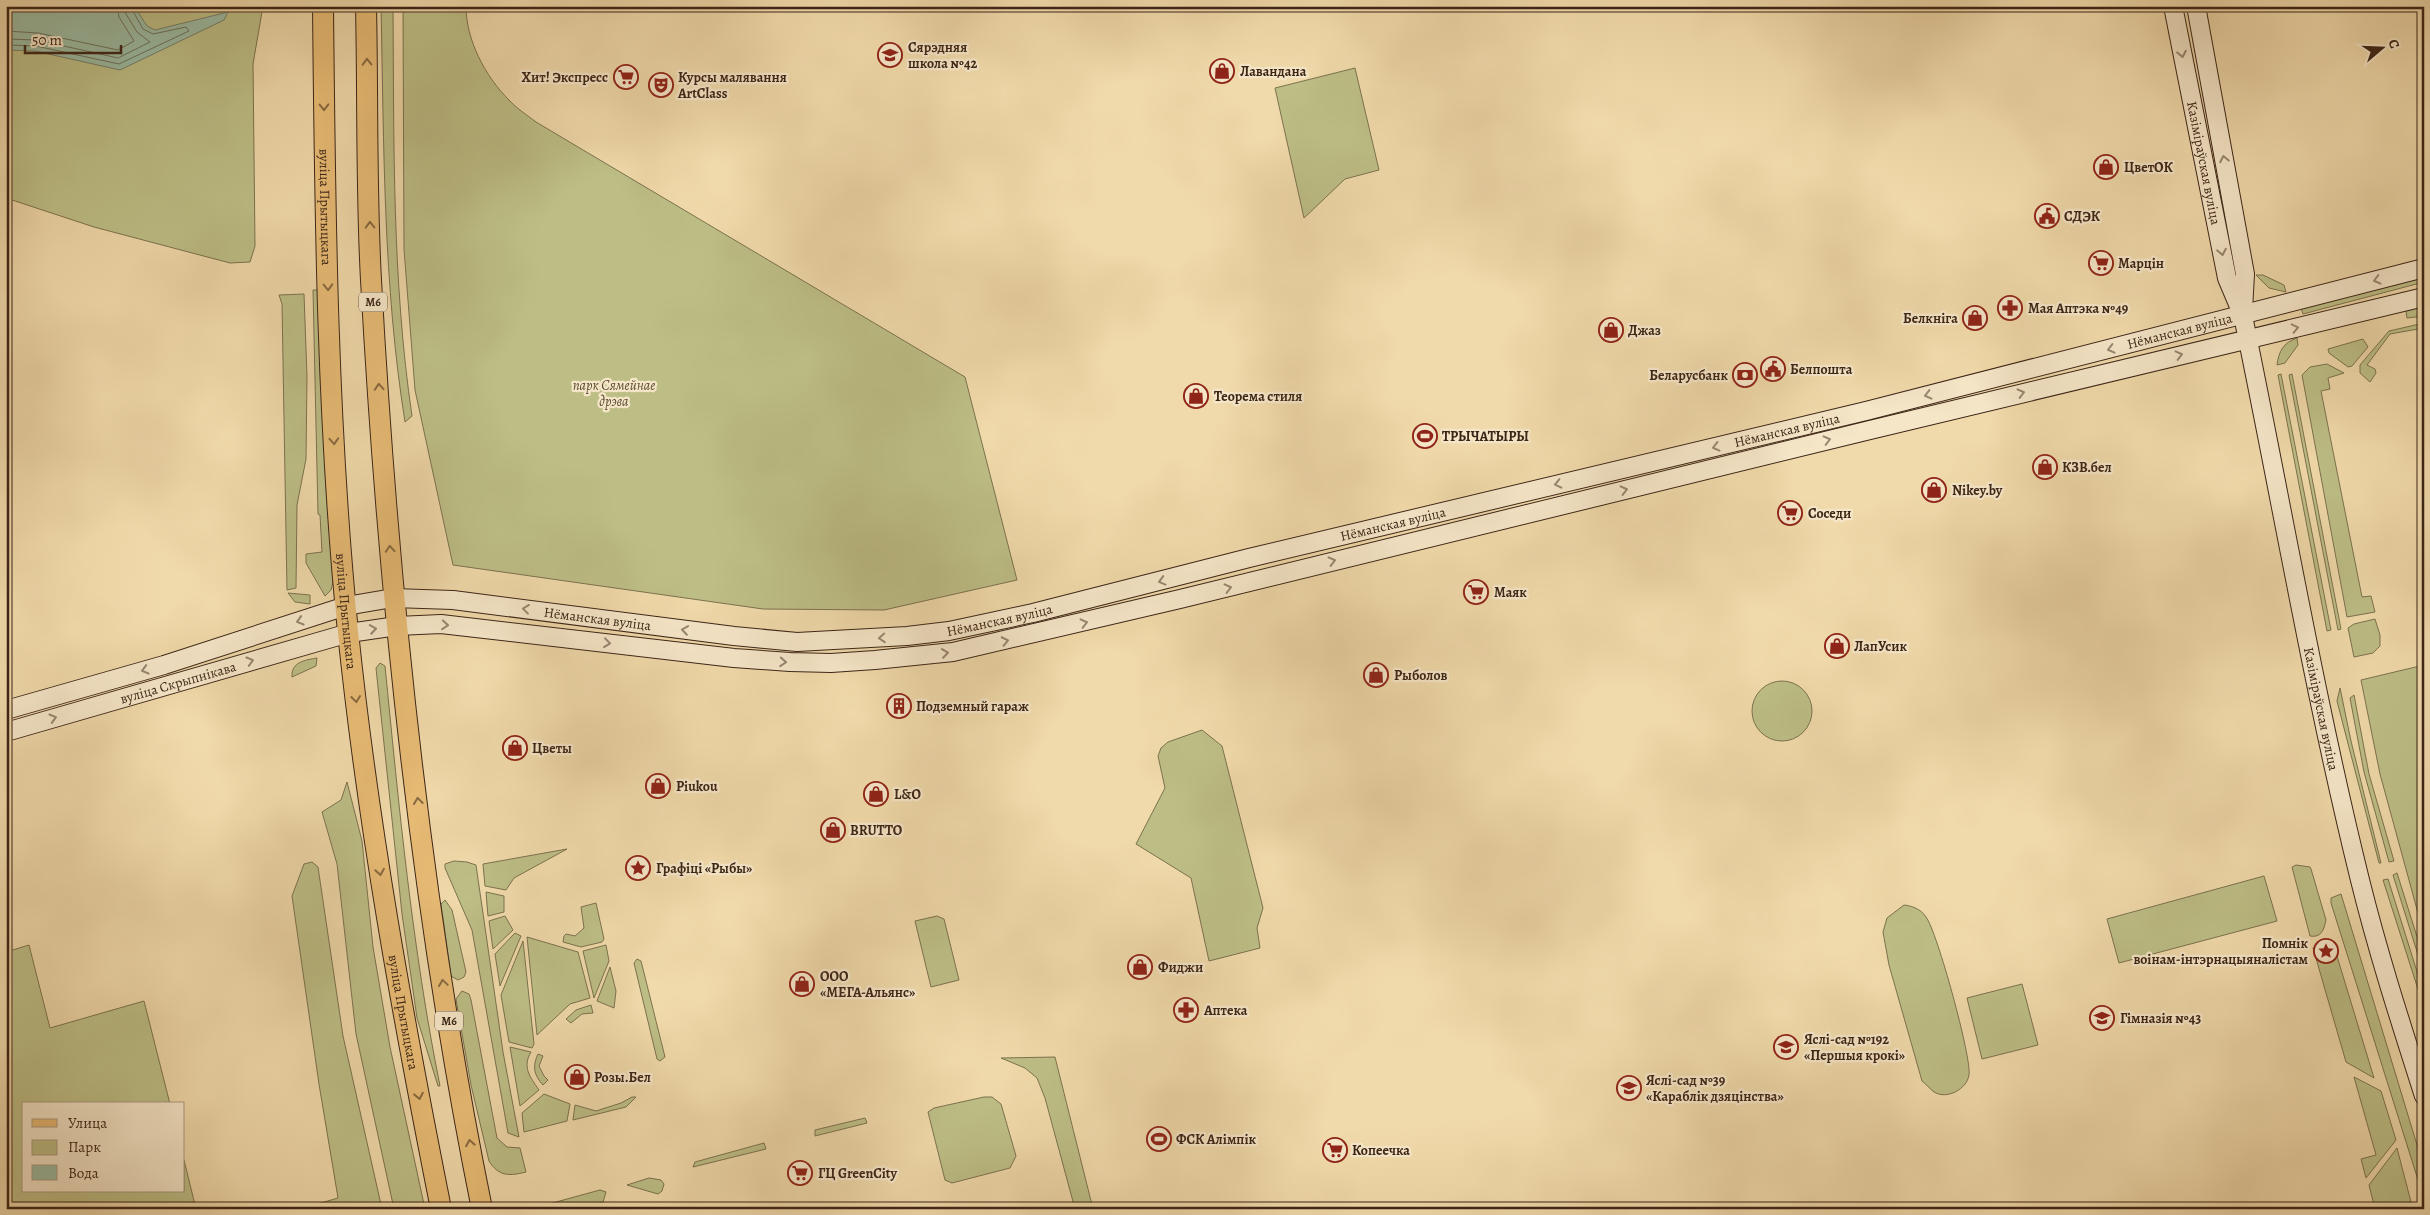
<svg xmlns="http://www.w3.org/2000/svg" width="2430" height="1215" font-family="Alegreya,serif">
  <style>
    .green { fill: #bdbe86; stroke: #7c724e }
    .water { fill: #9bbba3; stroke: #757f6b }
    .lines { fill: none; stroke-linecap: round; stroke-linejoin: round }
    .shore { stroke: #6c705d; stroke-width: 1 }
    .secondary-casing { stroke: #3c2517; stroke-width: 20 }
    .primary-casing { stroke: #3c2517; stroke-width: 22 }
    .secondary { stroke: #f5e6c8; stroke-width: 18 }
    .primary { stroke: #e8bc75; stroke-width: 20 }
    .oneway { stroke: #988670 }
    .oneway2 { stroke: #896941 }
    .labels { text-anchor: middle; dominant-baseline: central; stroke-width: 4.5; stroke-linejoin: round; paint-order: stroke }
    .shield { fill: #f5e6c8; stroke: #745f4c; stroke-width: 1 }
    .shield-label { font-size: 12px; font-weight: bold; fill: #3c2517 }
    .poi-label { font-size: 14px; font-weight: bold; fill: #3c2517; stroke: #f5e6c8; text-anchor: start }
    .street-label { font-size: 14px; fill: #3c2517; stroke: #f5e6c8 }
    .park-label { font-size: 14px; font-style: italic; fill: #5c4b33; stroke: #f5e6c8 }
  </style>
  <rect width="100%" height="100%" fill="#f0d9aa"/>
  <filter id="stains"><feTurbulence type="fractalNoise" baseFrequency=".004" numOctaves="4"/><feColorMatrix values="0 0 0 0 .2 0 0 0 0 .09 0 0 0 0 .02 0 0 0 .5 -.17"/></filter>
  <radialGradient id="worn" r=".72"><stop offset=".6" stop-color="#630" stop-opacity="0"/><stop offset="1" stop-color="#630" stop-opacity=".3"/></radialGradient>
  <path class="green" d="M6,6h257l-10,58 2,182 -5,16 -20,1 -136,-36 -88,-29z
    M381,6h12c1,137 -1,275 19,410l-7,6c-22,-138 -21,-277 -24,-416z
    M403,6h63c0,34 19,70 43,94 7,8 18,15 27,22l429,255 52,203 -133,30 -121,-1 -310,-44 -38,-175 -11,-141z
    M1355,68l24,102 -34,9 -41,39 -29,-130z
    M2256,275h7l21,10 2,7 -17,-4z
    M2424,277v5l-121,32 -2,-6z
    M313,290h8l5,196 7,96 -2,8 -6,6 -19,-33v-9l16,-2 -2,-37 -2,-1z
    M304,294l3,83 -1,82 -9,46 -1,83 -9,2 -5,-286 -3,-9z
    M2424,306v10l-17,2 -1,-7z
    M2424,323v5l-34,6 -23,31 8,4 1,4 -6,9 -10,-9v-8l29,-34z
    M2297,338l1,7 -13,18 -8,2c2,-14 6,-22 20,-27z
    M2363,339l5,8 -16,19 -4,1 -19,-14 -1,-4z
    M2327,364l17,9 -16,5 2,11 -9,2 41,206 9,-1 4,16 -28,5 -45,-242 8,-8z
    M2281,374l50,256 -4,1 -49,-256z
    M2292,374l49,255 -3,1 -49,-255z
    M288,593l22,2v9l-15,-2z
    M2375,619l5,16v11l-7,7 -19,4 -6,-29 6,-4z
    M317,658l-1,8 -24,11c-1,-15 13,-17 25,-19z
    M380,663l5,3c14,141 27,281 55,420h-2l-21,-68 -15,-104 -26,-246z
    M2424,665v270l-44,-161 -19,-94z
    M1752 711a30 30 0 1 1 60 0a30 30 0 1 1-60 0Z
    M2340,688l11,53 30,122h-2l-42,-162z
    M2354,695l15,79 25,87 -5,1 -25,-90 -14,-74z
    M1202,730l20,16 41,162 -6,20 3,20 -51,13 -18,-83 -55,-34 29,-56 -7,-32 3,-8 7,-6z
    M347,782l15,59 11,106 17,100 35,162h-31l-38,-175 -19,-170 -15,-52 19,-12z
    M567,849l-53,29 -8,12 -21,-4 -2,-22z
    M454,861l13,1 9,3 27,187 16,85 -11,-4 -36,-203 -27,-62v-4z
    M312,862l6,5 25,169 39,173h-82l38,-11 -19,-114 -27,-188 12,-32z
    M2296,865l14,2 1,2 15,51c-2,10 -5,18 -16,16l-18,-69z
    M2397,873l27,86v15l-31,-99z
    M2264,876l13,45 -158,42 -12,-44z
    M2388,879l36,115v14l-41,-128z
    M486,892l18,4v16l-16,4z
    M2341,894l83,274v31l-93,-296v-5z
    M445,900l7,10 14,62 -2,5 -6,3 -7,-4 -10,-72z
    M596,903l8,36 -2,3 -21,5 -18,-5 1,-6 2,-2 9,2 9,-8 -3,-21z
    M1904,905c8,1 17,4 22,12 11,14 46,142 43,158 -2,14 -22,25 -35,17 -4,-3 -8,-8 -12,-11l-33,-116 -6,-33 4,-14z
    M505,916l8,14 -20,19 -4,-28z
    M937,916l7,3 15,61 -28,7 -16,-66z
    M515,933l6,3 -21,50 -5,-32z
    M527,937l51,15 12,46 -20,6 -33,31z
    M523,941l11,103 -2,4 -23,-6 -8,-47z
    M29,945l21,83 94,-27 26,103h-146v87h160v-31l12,49h-190v-257z
    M606,945l3,16 -15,37 -11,-47z
    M2324,945l6,1 6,7 38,125 -28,-16 -33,-114z
    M637,959l4,2 24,96 -5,4 -3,-2 -23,-96z
    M610,967l6,24 -2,17 -17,-7z
    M2022,984l16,61 -56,14 -15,-61z
    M462,991l7,3 2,6 26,138 10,9 13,1 6,24c-16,4 -27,5 -37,-11l-18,-76 -14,-80 -1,-6z
    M591,1005l2,8 -11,1 -11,9 -5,-4 10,-9z
    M510,1047l21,5c-9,15 -1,25 8,38l-19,16z
    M538,1054l5,2 -4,10 5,10 4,4 -5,5c-9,-10 -11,-18 -5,-31z
    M1055,1057l38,152h-18l-30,-111 -8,-20 -12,-10 -24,-10z
    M2354,1077l27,14 15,49 -30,38 -5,-19 15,-4z
    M544,1094l26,10 -3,17 -43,11 -2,-19z
    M632,1097h4l-10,10 -53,13 2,-15 21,6 25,-8z
    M984,1097h8l9,7 15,52 -6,12 -58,15 -7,-3 -17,-68 6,-4z
    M865,1118l2,5 -52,13v-6z
    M764,1143l2,6 -73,18 2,-5z
    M2397,1148l14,54 -24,7h-12l-6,-24z
    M649,1178l12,2 3,4 -2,7 -4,3 -31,-9z
    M600,1190l6,2 -3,10 -27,7h-31v-4z"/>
  <path class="water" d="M6,6h128l13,20 8,4 73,-18 -4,8 -104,50 -85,-19 -29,-1z"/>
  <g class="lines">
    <path class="shore" d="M6,31l32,2 80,17 16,-9 -15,-24 -2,-11
      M6,39l31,1 81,18 32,-16 -13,-10 -11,-18 -2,-8
      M6,45l30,1 83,18 70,-33 -3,-4 -33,7 -10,-5 -13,-23"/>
    <defs>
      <g id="secondary">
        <path id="s1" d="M2173,6l54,272 16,38c39,188 71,378 117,564 18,73 41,144 64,216"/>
        <path d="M2196,6l49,268 -2,36"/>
        <path id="s2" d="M6,710l158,-45 182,-59 47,-8 60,2 281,36 63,6 110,-6 42,-5 84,-18 216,-55 617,-147 558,-143"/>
        <path id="s3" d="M6,732l343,-99 48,-7 44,-2 293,34 56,4 41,1 44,-3 78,-8 227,-53 690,-169 554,-133"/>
      </g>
      <g id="primary">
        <path id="s4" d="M323,6c2,209 4,418 25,626 20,194 55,386 93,577"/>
        <path d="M366,6c2,91 0,183 5,274 17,310 49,624 111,929"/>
      </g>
    </defs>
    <use href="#secondary" class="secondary-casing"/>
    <use href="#primary" class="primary-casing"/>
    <use href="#secondary" class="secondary"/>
    <use href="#primary" class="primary"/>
  </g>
  <defs><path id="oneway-chevron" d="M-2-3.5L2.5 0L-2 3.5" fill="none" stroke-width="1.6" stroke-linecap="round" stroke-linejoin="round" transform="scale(1.25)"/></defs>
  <g class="oneway">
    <use href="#oneway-chevron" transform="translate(2182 54) rotate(79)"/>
    <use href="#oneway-chevron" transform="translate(2224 159) rotate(-101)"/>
    <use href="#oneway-chevron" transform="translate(2222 252) rotate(79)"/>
    <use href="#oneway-chevron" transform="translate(2377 280) rotate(166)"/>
    <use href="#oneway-chevron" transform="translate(2295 328) rotate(-13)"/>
    <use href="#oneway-chevron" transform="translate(2111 349) rotate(166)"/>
    <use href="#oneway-chevron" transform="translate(2179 355) rotate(-14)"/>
    <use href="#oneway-chevron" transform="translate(2021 393) rotate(-14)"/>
    <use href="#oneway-chevron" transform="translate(1928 395) rotate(166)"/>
    <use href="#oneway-chevron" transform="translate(1827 440) rotate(-14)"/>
    <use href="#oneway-chevron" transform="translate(1716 447) rotate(166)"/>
    <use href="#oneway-chevron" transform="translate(1558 484) rotate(167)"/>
    <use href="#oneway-chevron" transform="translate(1624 490) rotate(-14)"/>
    <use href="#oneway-chevron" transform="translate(1332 561) rotate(-14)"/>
    <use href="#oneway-chevron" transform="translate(1162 581) rotate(165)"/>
    <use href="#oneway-chevron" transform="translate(1228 588) rotate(-14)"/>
    <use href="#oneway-chevron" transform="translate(526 609) rotate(-173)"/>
    <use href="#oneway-chevron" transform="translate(300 621) rotate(163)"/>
    <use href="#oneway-chevron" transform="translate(1084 623) rotate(-14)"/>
    <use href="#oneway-chevron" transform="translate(445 625) rotate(5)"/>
    <use href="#oneway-chevron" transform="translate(373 629) rotate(-9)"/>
    <use href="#oneway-chevron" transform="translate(685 630) rotate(-172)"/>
    <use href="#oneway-chevron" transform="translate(882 638) rotate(176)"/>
    <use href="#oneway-chevron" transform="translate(1005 641) rotate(-12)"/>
    <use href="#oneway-chevron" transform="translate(607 643) rotate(7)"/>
    <use href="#oneway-chevron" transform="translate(945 653) rotate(-8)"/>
    <use href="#oneway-chevron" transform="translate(250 661) rotate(-16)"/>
    <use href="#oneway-chevron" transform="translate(783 662) rotate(4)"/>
    <use href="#oneway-chevron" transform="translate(145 670) rotate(164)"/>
    <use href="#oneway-chevron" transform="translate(53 718) rotate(-16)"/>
  </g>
  <g class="oneway2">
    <use href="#oneway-chevron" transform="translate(367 62) rotate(-91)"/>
    <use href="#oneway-chevron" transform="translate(324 107) rotate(89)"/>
    <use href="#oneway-chevron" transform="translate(370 225) rotate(-91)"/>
    <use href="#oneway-chevron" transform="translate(328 287) rotate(88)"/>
    <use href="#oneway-chevron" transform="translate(379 387) rotate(-94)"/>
    <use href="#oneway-chevron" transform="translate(334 441) rotate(86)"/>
    <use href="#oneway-chevron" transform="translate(390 549) rotate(-94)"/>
    <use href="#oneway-chevron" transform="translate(356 699) rotate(83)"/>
    <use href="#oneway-chevron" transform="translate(418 801) rotate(-97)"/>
    <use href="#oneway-chevron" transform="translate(380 872) rotate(81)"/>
    <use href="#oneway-chevron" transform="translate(443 983) rotate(-98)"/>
    <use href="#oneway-chevron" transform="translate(419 1096) rotate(79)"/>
    <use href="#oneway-chevron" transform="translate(470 1143) rotate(-100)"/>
  </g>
  <defs>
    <symbol id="school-ring" viewBox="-11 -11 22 22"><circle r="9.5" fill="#f5e6c8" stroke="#8f2418" stroke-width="1.5"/><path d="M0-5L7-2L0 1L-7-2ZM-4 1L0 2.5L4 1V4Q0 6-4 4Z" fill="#8f2418"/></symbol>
    <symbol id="shop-ring" viewBox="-11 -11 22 22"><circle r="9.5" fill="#f5e6c8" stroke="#8f2418" stroke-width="1.5"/><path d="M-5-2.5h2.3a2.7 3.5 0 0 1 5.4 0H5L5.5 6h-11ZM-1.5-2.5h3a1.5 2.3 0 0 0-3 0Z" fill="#8f2418"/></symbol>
    <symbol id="supermarket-ring" viewBox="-11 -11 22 22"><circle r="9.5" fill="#f5e6c8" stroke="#8f2418" stroke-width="1.5"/><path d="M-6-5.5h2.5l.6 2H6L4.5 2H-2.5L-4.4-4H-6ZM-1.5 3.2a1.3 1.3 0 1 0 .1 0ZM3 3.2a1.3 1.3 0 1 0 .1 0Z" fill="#8f2418"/></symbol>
    <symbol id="theatre-ring" viewBox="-11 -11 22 22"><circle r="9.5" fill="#f5e6c8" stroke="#8f2418" stroke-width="1.5"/><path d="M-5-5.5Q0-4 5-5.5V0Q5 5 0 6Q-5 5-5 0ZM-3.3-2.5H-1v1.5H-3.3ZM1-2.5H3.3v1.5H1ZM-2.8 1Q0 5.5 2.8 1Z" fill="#8f2418"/></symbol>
    <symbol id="civic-ring" viewBox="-11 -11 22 22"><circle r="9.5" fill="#f5e6c8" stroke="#8f2418" stroke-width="1.5"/><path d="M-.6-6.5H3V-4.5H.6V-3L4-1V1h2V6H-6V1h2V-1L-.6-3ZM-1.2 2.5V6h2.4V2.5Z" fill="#8f2418"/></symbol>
    <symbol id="pharmacy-ring" viewBox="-11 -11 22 22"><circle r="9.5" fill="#f5e6c8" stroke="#8f2418" stroke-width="1.5"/><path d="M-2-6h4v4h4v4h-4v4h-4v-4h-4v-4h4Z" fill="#8f2418"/></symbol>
    <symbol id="bank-ring" viewBox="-11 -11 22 22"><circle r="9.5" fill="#f5e6c8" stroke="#8f2418" stroke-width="1.5"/><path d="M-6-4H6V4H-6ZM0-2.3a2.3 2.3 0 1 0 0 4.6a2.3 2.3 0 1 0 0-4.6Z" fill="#8f2418"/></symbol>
    <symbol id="stadium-ring" viewBox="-11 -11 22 22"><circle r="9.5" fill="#f5e6c8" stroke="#8f2418" stroke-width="1.5"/><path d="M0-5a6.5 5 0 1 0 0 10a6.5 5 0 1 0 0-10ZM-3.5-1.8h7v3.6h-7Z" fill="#8f2418"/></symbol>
    <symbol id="building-ring" viewBox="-11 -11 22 22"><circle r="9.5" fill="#f5e6c8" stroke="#8f2418" stroke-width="1.5"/><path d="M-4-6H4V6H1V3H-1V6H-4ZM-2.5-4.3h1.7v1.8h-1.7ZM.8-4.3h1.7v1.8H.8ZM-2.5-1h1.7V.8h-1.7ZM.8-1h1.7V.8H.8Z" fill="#8f2418"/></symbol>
    <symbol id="sight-ring" viewBox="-11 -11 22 22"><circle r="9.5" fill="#f5e6c8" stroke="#8f2418" stroke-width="1.5"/><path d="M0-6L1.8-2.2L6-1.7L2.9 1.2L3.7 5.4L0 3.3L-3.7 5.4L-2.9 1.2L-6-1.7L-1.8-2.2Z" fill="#8f2418"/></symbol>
  </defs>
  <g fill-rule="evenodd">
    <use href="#school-ring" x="876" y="41" width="28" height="28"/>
    <use href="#shop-ring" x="1208" y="57" width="28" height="28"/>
    <use href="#supermarket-ring" x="612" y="63" width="28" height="28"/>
    <use href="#theatre-ring" x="647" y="71" width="28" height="28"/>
    <use href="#shop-ring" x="2092" y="153" width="28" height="28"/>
    <use href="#civic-ring" x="2033" y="202" width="28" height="28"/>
    <use href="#supermarket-ring" x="2087" y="249" width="28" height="28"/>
    <use href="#pharmacy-ring" x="1996" y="294" width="28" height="28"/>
    <use href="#shop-ring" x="1961" y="304" width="28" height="28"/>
    <use href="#shop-ring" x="1597" y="316" width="28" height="28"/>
    <use href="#civic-ring" x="1759" y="355" width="28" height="28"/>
    <use href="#bank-ring" x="1731" y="361" width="28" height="28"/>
    <use href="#shop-ring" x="1182" y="382" width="28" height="28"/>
    <use href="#stadium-ring" x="1411" y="422" width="28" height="28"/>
    <use href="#shop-ring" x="2031" y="453" width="28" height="28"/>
    <use href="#shop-ring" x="1920" y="476" width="28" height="28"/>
    <use href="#supermarket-ring" x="1776" y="499" width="28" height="28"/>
    <use href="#supermarket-ring" x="1462" y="578" width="28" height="28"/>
    <use href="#shop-ring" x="1823" y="632" width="28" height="28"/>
    <use href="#shop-ring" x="1362" y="661" width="28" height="28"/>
    <use href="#building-ring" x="885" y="692" width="28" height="28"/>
    <use href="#shop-ring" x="501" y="734" width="28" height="28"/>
    <use href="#shop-ring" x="644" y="772" width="28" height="28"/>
    <use href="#shop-ring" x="862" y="780" width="28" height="28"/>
    <use href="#shop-ring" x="819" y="816" width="28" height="28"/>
    <use href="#sight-ring" x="624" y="854" width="28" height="28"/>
    <use href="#sight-ring" x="2312" y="937" width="28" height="28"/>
    <use href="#shop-ring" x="1126" y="953" width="28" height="28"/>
    <use href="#shop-ring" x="788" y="970" width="28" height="28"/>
    <use href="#pharmacy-ring" x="1172" y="996" width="28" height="28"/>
    <use href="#school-ring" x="2088" y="1004" width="28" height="28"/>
    <use href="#school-ring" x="1772" y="1033" width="28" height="28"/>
    <use href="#shop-ring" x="563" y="1063" width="28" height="28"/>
    <use href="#school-ring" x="1615" y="1074" width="28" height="28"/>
    <use href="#stadium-ring" x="1145" y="1125" width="28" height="28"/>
    <use href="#supermarket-ring" x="1321" y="1136" width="28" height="28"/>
    <use href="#supermarket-ring" x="786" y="1159" width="28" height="28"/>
  </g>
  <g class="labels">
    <g class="shield">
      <rect x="359" y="292.5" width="28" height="19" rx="4"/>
      <rect x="435" y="1011.5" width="28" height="19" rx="4"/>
    </g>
    <g class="shield-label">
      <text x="373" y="302">М6</text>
      <text x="449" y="1021">М6</text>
    </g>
    <g class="poi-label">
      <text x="908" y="47">Сярэдняя<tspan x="908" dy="16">школа №42</tspan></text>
      <text x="1240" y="71">Лавандана</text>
      <text x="608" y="77" text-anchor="end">Хит! Экспресс</text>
      <text x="678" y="77">Курсы малявання<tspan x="678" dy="16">ArtClass</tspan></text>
      <text x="2124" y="167">ЦветОК</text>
      <text x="2064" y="216">СДЭК</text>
      <text x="2118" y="263">Марцін</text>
      <text x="2028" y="308">Мая Аптэка №49</text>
      <text x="1958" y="318" text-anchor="end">Белкніга</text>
      <text x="1628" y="330">Джаз</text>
      <text x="1790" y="369">Белпошта</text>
      <text x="1728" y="375" text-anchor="end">Беларусбанк</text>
      <text x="1214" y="396">Теорема стиля</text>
      <text x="1442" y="436">ТРЫЧАТЫРЫ</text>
      <text x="2062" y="467">КЗВ.бел</text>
      <text x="1952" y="490">Nikey.by</text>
      <text x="1808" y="513">Соседи</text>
      <text x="1494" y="592">Маяк</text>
      <text x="1854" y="646">ЛапУсик</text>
      <text x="1394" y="675">Рыболов</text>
      <text x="916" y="706">Подземный гараж</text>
      <text x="532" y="748">Цветы</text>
      <text x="676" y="786">Piukou</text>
      <text x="894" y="794">L&amp;O</text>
      <text x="850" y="830">BRUTTO</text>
      <text x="656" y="868">Графіці «Рыбы»</text>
      <text x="2308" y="943" text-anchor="end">Помнік<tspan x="2308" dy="16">воінам-інтэрнацыяналістам</tspan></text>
      <text x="1158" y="967">Фиджи</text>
      <text x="820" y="976">ООО<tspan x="820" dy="16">«МЕГА-Альянс»</tspan></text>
      <text x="1204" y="1010">Аптека</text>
      <text x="2120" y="1018">Гімназія №43</text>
      <text x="1804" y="1039">Яслі-сад №192<tspan x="1804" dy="16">«Першыя крокі»</tspan></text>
      <text x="594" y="1077">Розы.Бел</text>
      <text x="1646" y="1080">Яслі-сад №39<tspan x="1646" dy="16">«Караблік дзяцінства»</tspan></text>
      <text x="1176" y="1139">ФСК Алімпік</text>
      <text x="1352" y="1150">Копеечка</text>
      <text x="818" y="1173">ГЦ GreenCity</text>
    </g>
    <g class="street-label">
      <text stroke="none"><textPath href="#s1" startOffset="160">Казіміраўская вуліца</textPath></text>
      <text stroke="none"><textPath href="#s4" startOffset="201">вуліца Прытыцкага</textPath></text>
      <text stroke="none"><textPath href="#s2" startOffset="2229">Нёманская вуліца</textPath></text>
      <text stroke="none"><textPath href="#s2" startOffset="1824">Нёманская вуліца</textPath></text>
      <text stroke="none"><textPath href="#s2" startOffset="1419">Нёманская вуліца</textPath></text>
      <text stroke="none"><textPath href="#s4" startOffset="606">вуліца Прытыцкага</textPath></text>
      <text stroke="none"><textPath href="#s2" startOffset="609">Нёманская вуліца</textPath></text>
      <text stroke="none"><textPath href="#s2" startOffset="1014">Нёманская вуліца</textPath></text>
      <text stroke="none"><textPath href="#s3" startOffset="179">вуліца Скрыпнікава</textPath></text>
      <text stroke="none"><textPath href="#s1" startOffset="719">Казіміраўская вуліца</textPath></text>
      <text stroke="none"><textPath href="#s4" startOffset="1011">вуліца Прытыцкага</textPath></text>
    </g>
    <g class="park-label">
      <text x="614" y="385">парк Сямейнае<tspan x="614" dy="16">дрэва</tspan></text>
    </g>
  </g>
  <rect width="2430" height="1215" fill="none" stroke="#f0d9aa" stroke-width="25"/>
  <rect x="8" y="8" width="2415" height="1200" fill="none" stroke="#3c2517" stroke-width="2.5"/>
  <rect x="12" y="12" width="2405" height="1190" fill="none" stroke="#3c2517"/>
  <rect x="22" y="1102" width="162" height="90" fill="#f5e6c8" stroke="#ab9981"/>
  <rect x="32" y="1119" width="25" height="8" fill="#e8bc75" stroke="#ab9981"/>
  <text x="68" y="1128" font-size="15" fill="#3c2517">Улица</text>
  <rect x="32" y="1140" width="25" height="15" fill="#bdbe86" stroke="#ab9981"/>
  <text x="68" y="1152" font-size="15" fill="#3c2517">Парк</text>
  <rect x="32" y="1165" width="25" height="15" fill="#9bbba3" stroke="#ab9981"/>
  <text x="68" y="1178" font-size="15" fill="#3c2517">Вода</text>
  <g transform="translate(2382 48) rotate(71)" stroke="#f5e6c8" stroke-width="4" paint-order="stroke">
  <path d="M0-4L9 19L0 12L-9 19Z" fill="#3c2517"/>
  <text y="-8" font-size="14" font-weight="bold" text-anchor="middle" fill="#3c2517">С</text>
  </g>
  <path d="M25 45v8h96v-8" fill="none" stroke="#3c2517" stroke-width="2.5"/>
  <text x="32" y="45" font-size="15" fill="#3c2517" stroke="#f5e6c8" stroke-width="4" paint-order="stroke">50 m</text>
  <rect width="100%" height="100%" filter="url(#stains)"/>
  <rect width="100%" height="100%" fill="url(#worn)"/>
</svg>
